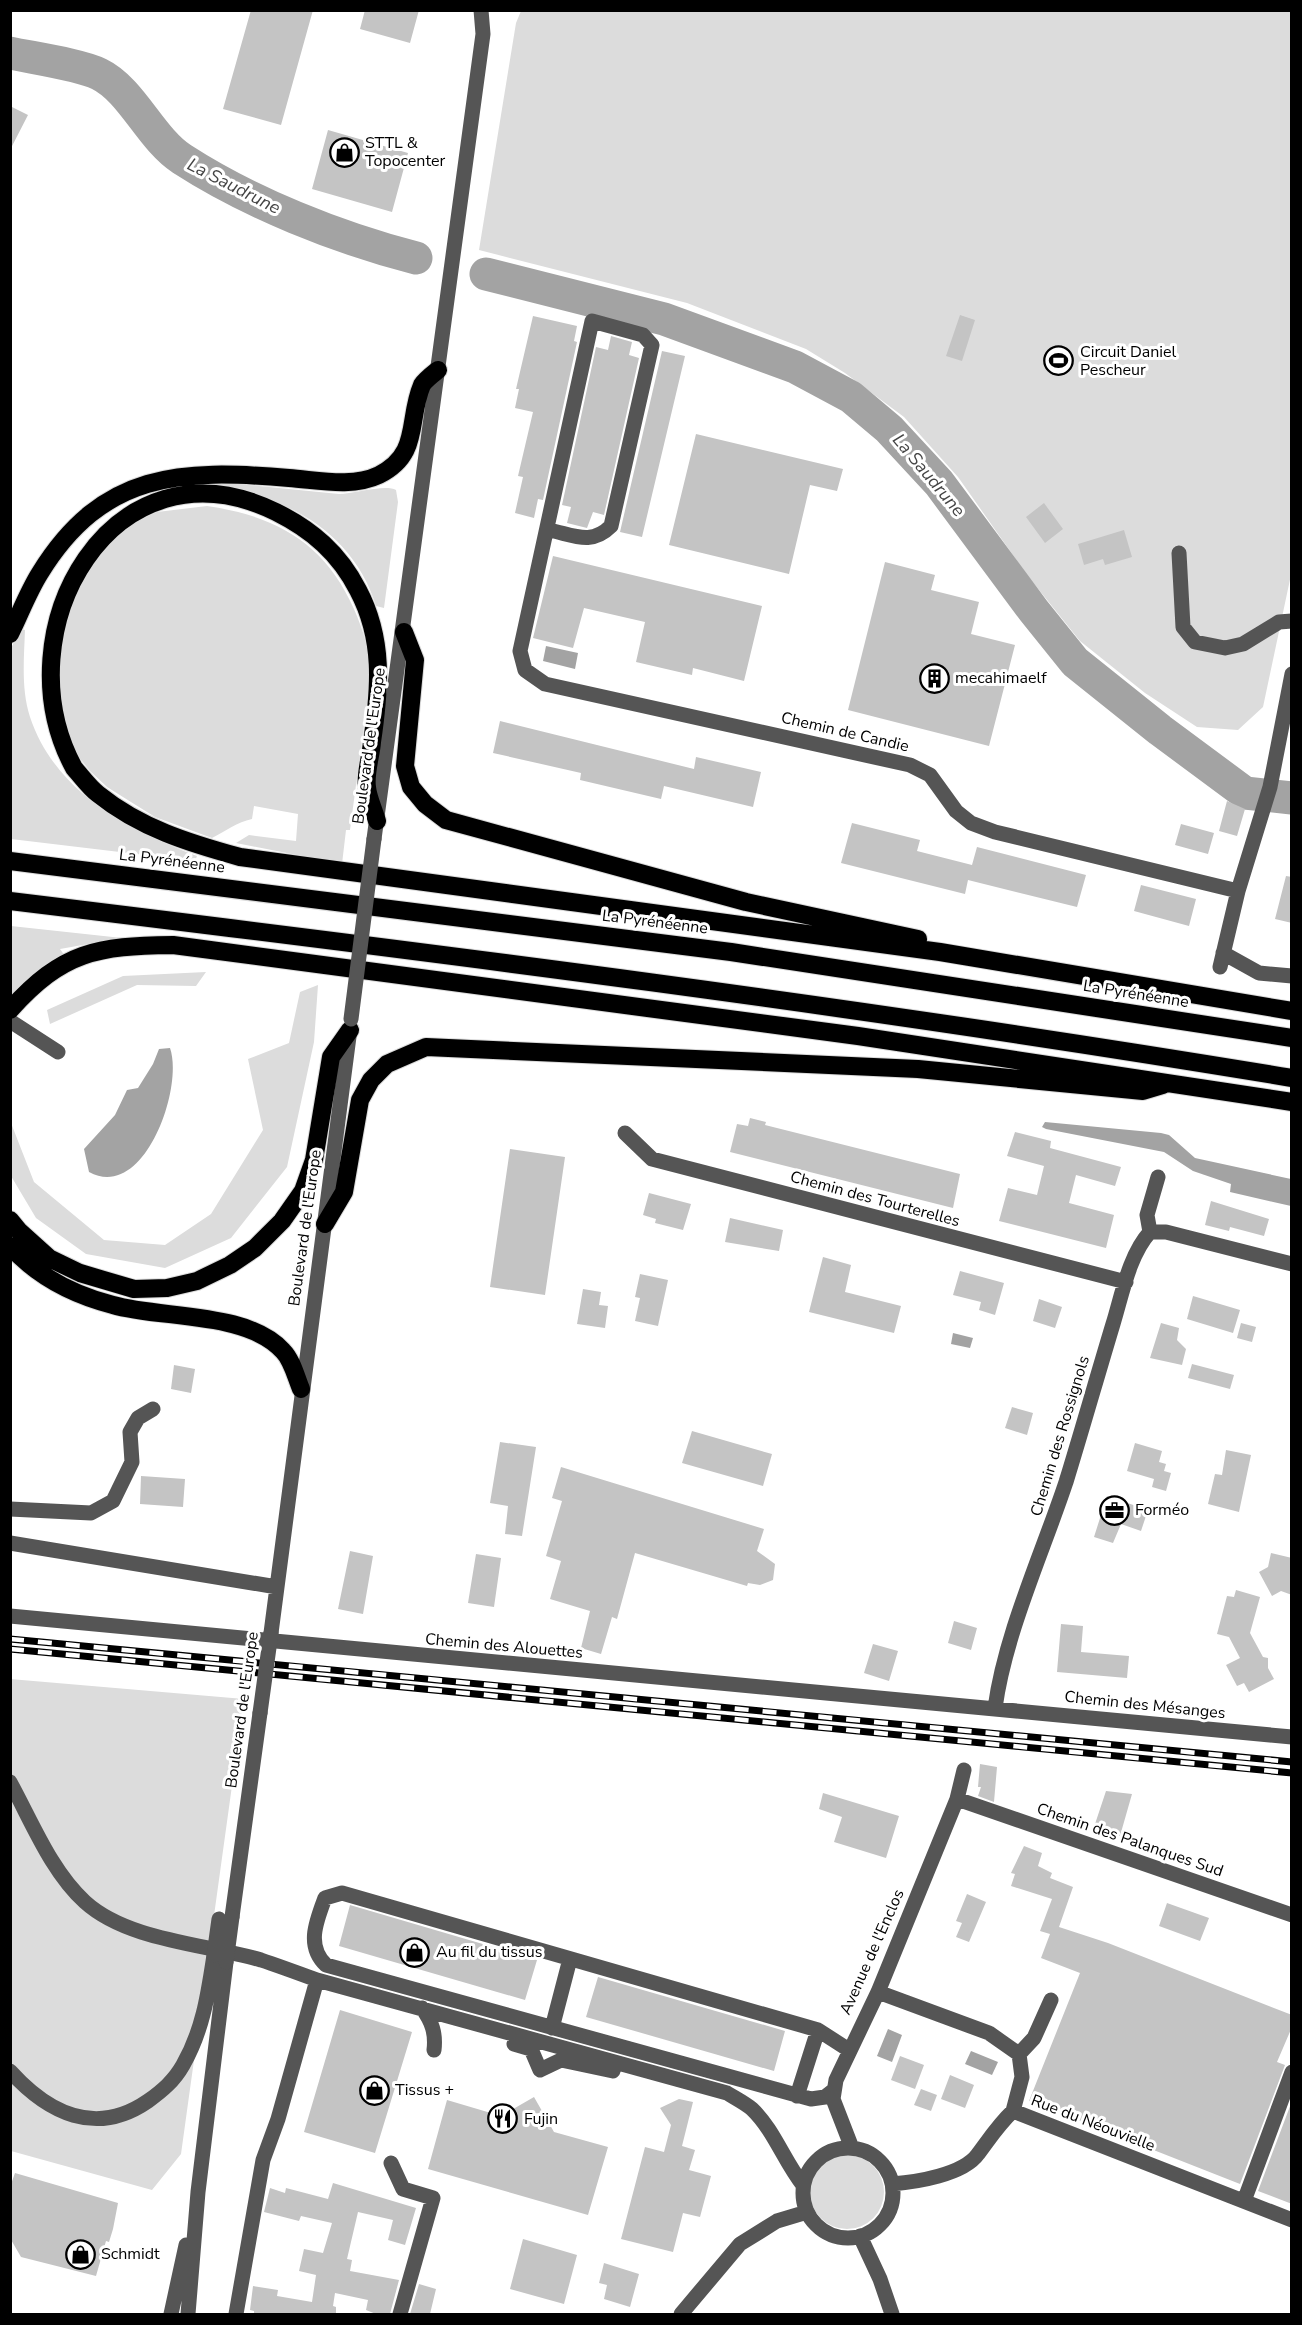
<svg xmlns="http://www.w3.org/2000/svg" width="1302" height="2325" font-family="'Nunito Sans',sans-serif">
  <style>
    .green { fill: #dcdcdc }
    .water { fill: #a3a3a3 }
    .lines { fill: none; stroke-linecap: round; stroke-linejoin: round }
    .river { stroke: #a3a3a3; stroke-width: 33 }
    .building { fill: #c4c4c4 }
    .highway-casing { stroke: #dbdbdb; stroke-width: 20 }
    .minor { stroke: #555; stroke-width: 15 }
    .highway { stroke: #000; stroke-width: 18 }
    .rail-casing { stroke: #000; stroke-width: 7 }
    .rail { stroke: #fff; stroke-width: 4.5; stroke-dasharray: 14; stroke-linecap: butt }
    .minor-bridge { stroke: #555; stroke-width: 15 }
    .labels { text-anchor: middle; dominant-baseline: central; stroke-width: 6; stroke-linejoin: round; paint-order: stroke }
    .poi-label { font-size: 16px; fill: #000; stroke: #fff; text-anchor: start }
    .street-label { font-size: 16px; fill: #000; stroke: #fff }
    .water-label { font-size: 18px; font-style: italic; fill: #444; stroke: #fff }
  </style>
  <rect width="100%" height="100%" fill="#fff"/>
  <path class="green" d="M521,11h770l1,559 -29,137 -25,23 -41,-3 -52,-34 -65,-52 -53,-66 -69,-98 -54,-60 -59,-44 -39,-24 -119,-46 -208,-53 37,-227z
    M229,483l110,11c15,0 46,-10 57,-4l2,12 -14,106 -8,-2c-24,-79 -103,-119 -181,-119l-1,-3z
    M207,506c69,10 118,37 147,103 10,23 17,46 16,71l-20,150h-4l-4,34 -106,-21 13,-8 47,6 2,-27 -44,-8 -2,13c-15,3 -26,12 -40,19l-57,-21 -48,-30 -17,-16 -16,-20 -29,-104 4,-23 13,-29 64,-69 31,-14z
    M21,629l4,1c-1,29 -4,59 5,87 25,75 98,113 167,139l-2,5 -184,-22 -1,-189z
    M11,926l111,12 -62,11 5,7 -54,45z
    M206,972l-10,14 -59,-1 -87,39 -3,-14 76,-34z
    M318,985l-4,57 -27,125 -56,71 -66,30 -79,-14 -50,-36 -25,-42v-53l23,59 70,58 61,5 46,-31 52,-84 -15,-71 41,-16 11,-51z
    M10,1679l234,20 -63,455 -29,36 -141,-39z
    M810 2192a37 37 0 1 1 74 0a37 37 0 1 1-74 0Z"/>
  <path class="water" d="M546,646l32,7 -3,16 -32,-8z
    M170,1048c14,40 -26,154 -81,124l-5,-23 31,-34 12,-25 11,-2 15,-24 6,-15z
    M1045,1122l116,11 8,2 26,23 96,21v27l-61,-14 1,-8 -38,-13 -29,-19 -118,-23 -4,-2z
    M953,1333l20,5 -3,10 -19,-4z
    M888,2029l14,6 -10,27 -15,-6z
    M971,2051l27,11 -6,13 -27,-11z"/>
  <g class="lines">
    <path class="river" d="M10,53c23,5 71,12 89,21 33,16 51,64 83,85 68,44 156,79 234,99
      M486,274l178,45 131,48 56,30 38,32 50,54 95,128 41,51 85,68 85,63 47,5"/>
  </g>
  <path class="building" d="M251,10h62l-32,115 -58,-16z
    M365,10h54l-9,33 -50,-14z
    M10,106l18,9 -18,35z
    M328,130l80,23 -16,59 -80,-23z
    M960,315l15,5 -13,41 -16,-5z
    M533,316l44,10 -3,15 3,1 -34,158 -5,-1 -4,19 -19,-5 8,-36 -5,-1 15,-64 -18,-4 4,-19h-3z
    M611,336l21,6 -3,13 10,3 -35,157 -11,-3 -6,16 -20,-5 4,-16 -9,-2 34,-158 12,3z
    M662,351l23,5 -43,181 -22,-5z
    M696,434l147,35 -6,22 -27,-6 -21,89 -120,-29z
    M1044,503l19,26 -18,14 -19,-26z
    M1124,530l8,27 -27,8 -2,-6 -19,6 -6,-21z
    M553,556l209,50 -18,75 -51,-13 -1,7 -56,-13 9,-40 -61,-14 -11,40 -40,-10z
    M885,562l50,13 -4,15 48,12 -8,32 44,11 -26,101 -141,-36z
    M500,721l194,48 2,-12 65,15 -8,35 -89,-21 -3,13 -81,-19 1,-7 -88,-20z
    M1227,801l18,8 -8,27 -18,-5z
    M852,823l68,17 -3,11 55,14 5,-18 109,28 -9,32 -109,-27 -3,14 -124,-31z
    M1181,824l33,9 -6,21 -33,-9z
    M1286,876l6,1v46l-17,-4z
    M1141,885l55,14 -7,27 -55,-15z
    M750,1118l16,4 -1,3 195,49 -7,34 -223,-56 7,-28 11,2z
    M1015,1132l36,9 -1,7 71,19 -6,19 -39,-11 -7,28 45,12 -8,33 -107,-27 9,-33 29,7 7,-29 -37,-10z
    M510,1149l55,8 -20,138 -55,-8z
    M649,1193l42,11 -8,26 -28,-7 1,-4 -13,-4z
    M1211,1201l58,18 -5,17 -34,-9 -1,4 -24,-6z
    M730,1218l53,12 -4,21 -54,-9z
    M823,1257l28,8 -6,27 56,14 -7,27 -85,-21z
    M960,1271l44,12 -9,32 -16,-5 2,-8 -28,-7z
    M640,1274l28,6 -10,46 -23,-5 5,-23 -5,-1z
    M583,1289l18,3 -2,13 9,1 -3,22 -28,-4z
    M1193,1296l47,14 -7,23 -46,-14z
    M1039,1299l23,8 -7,21 -22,-7z
    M1161,1323l18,5 -2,12 9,9 -4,16 -32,-7z
    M1241,1323l15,4 -4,15 -15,-4z
    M1192,1364l42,11 -4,14 -42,-11z
    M174,1365l21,4 -4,24 -20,-4z
    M1012,1407l21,6 -6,22 -22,-7z
    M692,1431l80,23 -9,32 -81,-23z
    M500,1442l36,5 -14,89 -17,-2 3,-28 -18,-3z
    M1135,1443l27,8 -3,11 7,2 -2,7 7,2 -5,18 -14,-4 2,-8 -27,-8z
    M1226,1450l25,5 -12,57 -31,-8 7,-30 7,1z
    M561,1467l203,62 -7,22 18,13 -2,16 -13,5 -12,-2 -1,3 -112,-33 -18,66 -5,-2 -11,37 -20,-6 9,-37 -40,-12 11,-38 -15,-5 16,-55 -10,-3z
    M141,1476l44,3 -2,28 -43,-3z
    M1107,1496l41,14 -7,21 -20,-7 -8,19 -19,-6z
    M350,1551l23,5 -10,58 -25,-5z
    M1271,1553l21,5v37l-11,-4 -9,5 -13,-24 9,-5z
    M476,1554l25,4 -7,49 -26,-4z
    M1236,1590l24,7 -10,36 13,24 5,1v10l6,11 -25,13 -5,-9 -7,3 -11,-21 14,-7 -11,-21 -12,-3 10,-38 7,1z
    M954,1621l23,7 -6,22 -23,-7z
    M1061,1624l22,2 -2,26 48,4 -2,22 -70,-6z
    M873,1644l25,7 -9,30 -25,-8z
    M980,1764l17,3 -3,35 -16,-6 3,-9h-3z
    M1106,1791l26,3 -12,42 -26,-9z
    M823,1793l76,23 -13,42 -52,-16 8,-25 -23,-8z
    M1024,1846l18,7 -4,13 14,7 -2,5 23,9 -14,40 49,16 184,72v12l-15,35 8,3 -45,119 -211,-83 51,-128 -39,-15 9,-24 -10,-3 12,-32 -41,-13 4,-12 -4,-1z
    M967,1894l19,8 -17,40 -13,-5 6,-14 -6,-2z
    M1167,1903l42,15 -9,23 -41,-15z
    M350,1905l187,55 -12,40 -186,-54z
    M598,1977l187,54 -11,40 -188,-54z
    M340,2010l72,22 -37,121 -71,-21z
    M900,2056l24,9 -9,24 -24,-9z
    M950,2075l24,10 -9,23 -24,-9z
    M921,2089l16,6 -6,16 -17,-6z
    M534,2097l20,35 54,15 -20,68 -160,-46 19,-69 54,16z
    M679,2099l14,3 -11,44 13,4 -6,20 22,6 -11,41 -17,-4 -10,39 -52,-13 24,-92 19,5 7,-27 -11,-17z
    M1292,2101v103l-34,-13z
    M15,2173l103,30 -5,26 -4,13 -3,-1 -10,35 -75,-19 -11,-19v-51z
    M333,2183l83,25 -11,37 -17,-5 5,-20 -35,-8 -11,47 5,1 -2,11 49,9 -9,34h-14l-10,-4 2,-10 -33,-7 -2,13 3,1v7h-82v-3l-4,-1 3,-24 25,4 -1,6 35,6 4,-27 -17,-4 5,-22 19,4 9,-30 -31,-7 -2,5 -35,-9 6,-24 15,5 1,-5 42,11z
    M523,2239l54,16 -13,49 -54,-15z
    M604,2263l35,11 -9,33 -26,-8 3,-14 -8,-2z
    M419,2284l17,5 -6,25h-20z"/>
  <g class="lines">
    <defs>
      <path id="highway" d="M404,632l11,28 -10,106 6,21 14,17 21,16 300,82 172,37
        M10,634c10,-20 18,-42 30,-61 63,-102 141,-104 249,-95 29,2 63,10 90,-3 42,-21 28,-55 43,-90 3,-5 11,-11 16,-15
        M377,821c-3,-11 -9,-23 -10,-34 -2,-14 4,-31 5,-45 8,-54 12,-103 -14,-152 -19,-37 -46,-60 -82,-78 -163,-80 -276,119 -202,256 8,9 15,19 24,26 42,34 91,49 142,63l700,95 352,59
        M10,861l721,91 561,86
        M10,901c428,52 856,106 1282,177
        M10,1010c53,-59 87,-64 163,-65l685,91 434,66
        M10,1220l9,11 30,27 31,15 54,16 33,-1 30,-7 33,-16 25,-17 27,-27 21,-30 11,-31 17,-103 19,-27
        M325,1224l19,-32 16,-92 11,-20 16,-16 39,-17 492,22 225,22 20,-6
        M10,1246c27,30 64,49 103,59 48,14 134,6 170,46 9,9 13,26 18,38"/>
    </defs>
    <use href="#highway" class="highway-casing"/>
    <path class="minor" d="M549,530c25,5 42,16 62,-4l41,-181 -9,-10 -51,-14 -72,330 5,19 20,14 365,81 20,10 26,36 15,12 24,9 243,59 32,-104 22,-113
      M1179,553l4,74 12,15 30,6 18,-4 36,-22 13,-1
      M374,839l109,-805 -2,-24
      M1223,953l36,20 33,3
      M1220,967l18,-76
      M10,1021l48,31
      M625,1133l27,26 474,123
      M1150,1232h16l126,32
      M10,1509l81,4 22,-12 19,-39 -2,-30 8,-14 15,-9
      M10,1543l267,44
      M10,1616l1282,121
      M271,1633l79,-604
      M995,1708c10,-74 47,-154 71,-226 16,-52 31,-105 47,-158 9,-29 16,-69 37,-92l-3,-17 11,-38
      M10,1782c22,40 41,89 75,120 43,39 121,42 176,58 18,6 37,13 56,20l410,113c8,5 18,10 25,16 22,21 32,52 51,76
      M957,1799l335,116
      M232,1917l28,-204
      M878,1992l111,41 30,21 3,23 -9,34 279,109
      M422,2008c10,14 14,25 12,42
      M552,2028l18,-69
      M514,2044l17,5 9,21 21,-10 52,11
      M1019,2054l15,-16 17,-38
      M10,2071c38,42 86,66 138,30 14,-10 26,-20 35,-36 20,-35 25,-71 31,-110
      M834,2090l-9,7 -14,2 -485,-134c-20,-19 -10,-43 -1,-67l17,-5 476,137 31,20
      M797,2096l21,-66
      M852,2148l-19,-49 3,-19 42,-88 79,-193 7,-29
      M803 2193a45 45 0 1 1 90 0a45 45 0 1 1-90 0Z
      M391,2163l12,26 30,9 -33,116
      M892,2184c24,-2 71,-9 86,-30 12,-16 21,-30 35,-43
      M1244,2201l48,-129
      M860,2236l20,43 12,35
      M171,2314l15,-69
      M188,2314l10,-122 28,-230
      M236,2314l27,-154 15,-41 39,-139
      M681,2314l59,-70 37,-23 30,-9"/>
    <use href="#highway" class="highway"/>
    <defs>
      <path id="rail" d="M10,1639l1282,123
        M10,1649l1282,124"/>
    </defs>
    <use href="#rail" class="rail-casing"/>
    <use href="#rail" class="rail"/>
    <path class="minor-bridge" d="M351,1019l23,-180
      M260,1713l11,-80
      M214,1955l5,-36
      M226,1962l6,-45"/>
  </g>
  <defs>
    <symbol id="shop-ring" viewBox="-11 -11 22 22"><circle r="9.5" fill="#fff" stroke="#000" stroke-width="1.5"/><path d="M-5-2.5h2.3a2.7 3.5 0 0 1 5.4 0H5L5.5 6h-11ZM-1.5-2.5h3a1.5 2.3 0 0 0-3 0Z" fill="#000"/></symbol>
    <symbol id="stadium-ring" viewBox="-11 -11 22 22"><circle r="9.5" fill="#fff" stroke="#000" stroke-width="1.5"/><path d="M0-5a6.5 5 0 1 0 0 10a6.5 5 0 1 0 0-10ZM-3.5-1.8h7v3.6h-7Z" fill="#000"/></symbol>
    <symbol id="building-ring" viewBox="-11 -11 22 22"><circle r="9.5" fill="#fff" stroke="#000" stroke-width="1.5"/><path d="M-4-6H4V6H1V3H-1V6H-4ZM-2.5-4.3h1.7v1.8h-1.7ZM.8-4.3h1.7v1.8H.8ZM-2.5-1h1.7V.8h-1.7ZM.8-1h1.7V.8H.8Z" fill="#000"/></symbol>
    <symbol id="office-ring" viewBox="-11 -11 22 22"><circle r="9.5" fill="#fff" stroke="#000" stroke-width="1.5"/><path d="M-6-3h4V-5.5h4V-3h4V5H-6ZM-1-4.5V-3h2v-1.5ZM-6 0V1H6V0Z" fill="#000"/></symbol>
    <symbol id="restaurant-ring" viewBox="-11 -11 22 22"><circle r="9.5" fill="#fff" stroke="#000" stroke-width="1.5"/><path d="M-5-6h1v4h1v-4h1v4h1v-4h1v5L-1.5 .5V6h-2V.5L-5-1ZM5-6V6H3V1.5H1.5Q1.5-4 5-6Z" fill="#000"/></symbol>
  </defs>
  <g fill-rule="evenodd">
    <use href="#shop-ring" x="328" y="136" width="33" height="33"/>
    <use href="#stadium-ring" x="1042" y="344" width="33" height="33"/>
    <use href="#building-ring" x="918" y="662" width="33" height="33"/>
    <use href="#office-ring" x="1098" y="1494" width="33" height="33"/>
    <use href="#shop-ring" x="398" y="1936" width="33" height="33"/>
    <use href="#shop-ring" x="358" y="2074" width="33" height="33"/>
    <use href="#restaurant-ring" x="486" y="2102" width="33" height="33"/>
    <use href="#shop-ring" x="64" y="2238" width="33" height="33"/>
  </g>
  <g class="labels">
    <g class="poi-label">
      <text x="365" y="143">STTL &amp;<tspan x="365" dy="18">Topocenter</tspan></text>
      <text x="1080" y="352">Circuit Daniel<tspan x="1080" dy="18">Pescheur</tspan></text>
      <text x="955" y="678">mecahimaelf</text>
      <text x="1135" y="1510">Forméo</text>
      <text x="436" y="1952">Au fil du tissus</text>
      <text x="395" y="2090">Tissus +</text>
      <text x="524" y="2119">Fujin</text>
      <text x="101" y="2254">Schmidt</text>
    </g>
    <g class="street-label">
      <text transform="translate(845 732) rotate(13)">Chemin de Candie</text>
      <text transform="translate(369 746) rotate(-82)">Boulevard de l'Europe</text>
      <text transform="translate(172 861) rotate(7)">La Pyrénéenne</text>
      <text transform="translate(655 922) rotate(7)">La Pyrénéenne</text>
      <text transform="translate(1136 994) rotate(9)">La Pyrénéenne</text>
      <text transform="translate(875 1199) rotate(15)">Chemin des Tourterelles</text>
      <text transform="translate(305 1228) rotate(-82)">Boulevard de l'Europe</text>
      <text transform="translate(1060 1436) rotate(-73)">Chemin des Rossignols</text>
      <text transform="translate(504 1646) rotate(5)">Chemin des Alouettes</text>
      <text transform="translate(1145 1705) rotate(6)">Chemin des Mésanges</text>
      <text transform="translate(242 1710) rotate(-82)">Boulevard de l'Europe</text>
      <text transform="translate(1130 1840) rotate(19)">Chemin des Palanques Sud</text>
      <text transform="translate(872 1952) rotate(-66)">Avenue de l'Enclos</text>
      <text transform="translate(1093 2123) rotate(21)">Rue du Néouvielle</text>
    </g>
    <g class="water-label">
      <text transform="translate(234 186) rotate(27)">La Saudrune</text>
      <text transform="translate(929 475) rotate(50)">La Saudrune</text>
    </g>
  </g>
  <rect width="1302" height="2325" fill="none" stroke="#000000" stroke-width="24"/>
</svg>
